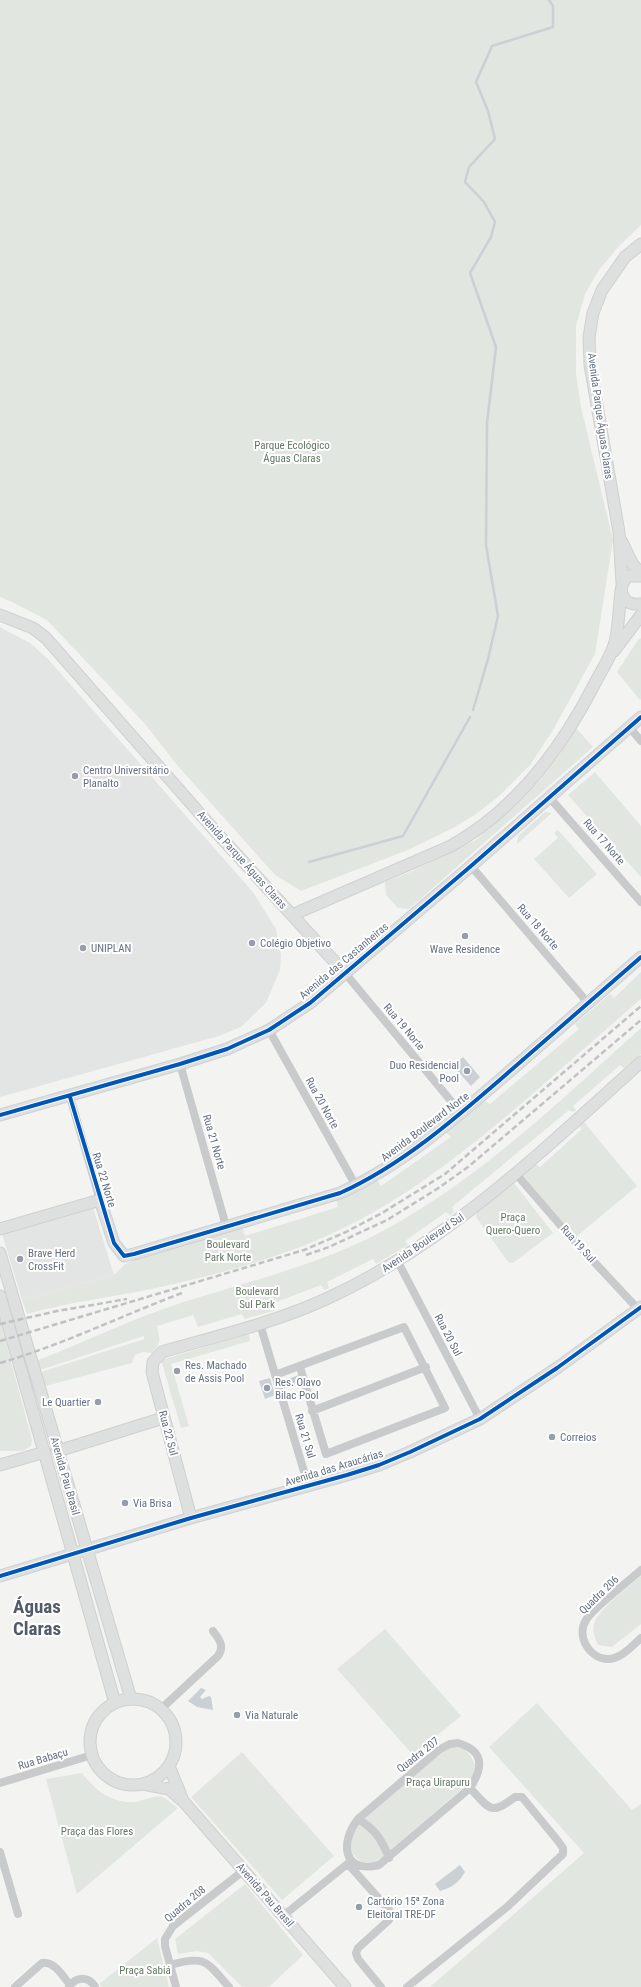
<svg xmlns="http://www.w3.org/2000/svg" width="641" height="1987" font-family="'Roboto Condensed',sans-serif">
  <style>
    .built { fill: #e3e5e5 }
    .green { fill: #e1e6e0 }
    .water { fill: #cad0d4 }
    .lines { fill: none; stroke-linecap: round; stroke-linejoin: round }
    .stream { stroke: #cad0d4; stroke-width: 2.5 }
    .secondary-casing { stroke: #cfd0d0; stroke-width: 13 }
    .street { stroke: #c9cacc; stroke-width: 8 }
    .secondary { stroke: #dedfdf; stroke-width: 11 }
    .rail { stroke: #c0c1c2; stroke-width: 2.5; stroke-dasharray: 6 3; stroke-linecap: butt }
    .cycleway-casing { stroke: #fff; stroke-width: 6 }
    .cycleway { stroke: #0057b8; stroke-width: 4 }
    .poi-dot { fill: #979ea9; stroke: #fff; stroke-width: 1.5 }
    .labels { text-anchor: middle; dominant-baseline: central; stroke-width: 4; stroke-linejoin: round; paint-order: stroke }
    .street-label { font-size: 11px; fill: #657081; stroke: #fff }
    .park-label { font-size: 11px; fill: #657964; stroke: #fff }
    .poi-label { font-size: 11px; fill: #657081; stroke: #fff; text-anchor: start }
    .town-label { font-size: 19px; font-weight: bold; fill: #535b67; stroke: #fff }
  </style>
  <rect width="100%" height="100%" fill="#f3f4f2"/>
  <path class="built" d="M0,627l30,16 18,16 205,233 23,37 5,26 -1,15 -14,33 -25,24 -22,9 -219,61z
    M93,1207l21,68 -92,25 -20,-66z"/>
  <path class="green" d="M0,0h641v225l-22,21 -20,24 -14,24 -9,32v47l5,34 32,133 -18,114 -42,76 -23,35 -32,32 -22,17 -23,14 -45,22 -107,41 -26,-16 -98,-110 -32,-41 -98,-104 -35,-18 -12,-5z
    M641,638v61l-1,1 -23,-28 21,-32z
    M576,728l17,19 -184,162 -11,-1 -12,-13 -1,-13 25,-10 66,-32 65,-61 21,-28z
    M595,772l46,54v51l-73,-82z
    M545,812l7,1 -35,31 1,-8z
    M558,830l39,44 -28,24 -35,-39 24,-21 -4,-5z
    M641,972v27c-35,30 -69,61 -104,91 -66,57 -135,114 -215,148 -53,23 -111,38 -166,50 -43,9 -87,14 -129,26l-5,-14 92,-25 11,-11 12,-5 105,-33 3,10 93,-29 -2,-8 21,-7 20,-12 4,6 70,-49 -5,-5 39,-31 5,3 89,-75 -4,-5 35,-30 4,4z
    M641,1028v26l-17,14 -4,-3 -47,41 3,4 -3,2 -4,-2 -117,97 2,5 -4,3 -4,-3 -41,29 3,4 -32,19 -3,-5 -46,23 2,6 -5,2 -3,-5 -47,18 2,7 -31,9 -3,-5 -44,13 -5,-12 -36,11c3,15 5,15 -5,27l-9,-1 -8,3 -3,8 -90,24 -4,-14 106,-34v-3l-104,34 -4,-9c52,-20 101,-45 154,-61 70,-22 143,-39 207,-77 91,-52 167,-126 244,-195z
    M583,1121l54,65 -61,51 -55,-63 13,-11 6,4 42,-38 -3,-3z
    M514,1183l39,50 -40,30 -5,-1 -32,-45 2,-8 30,-25z
    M0,1320l32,120 -1,6 -8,5h-23z
    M249,1334l1,7 -79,23 18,62 -8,2 -20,-68z
    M641,1576v48l-29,23 -14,-2c-3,-7 -6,-13 -4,-21 5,-16 34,-36 47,-48z
    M385,1629l76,87 -48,39 -76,-86z
    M537,1703l95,107 9,-6v183h-211l154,-134 -95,-106z
    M447,1747l16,1 7,7 5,10 -4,16 -90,77 -7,4h-13l-11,-11 -2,-13 7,-11z
    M242,1752l92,104 -52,44 -91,-103z
    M82,1773c13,17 30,31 53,29 9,-1 18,-7 27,-5 6,2 11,8 16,11l-101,86 -31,-115z
    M245,1884l58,71 -34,32h-27l-34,-34 -11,-2 -19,3 -3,-15z
    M157,1938l12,49h-67l-3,-3z"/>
  <path class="water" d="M463,1057l17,20 -9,9 -18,-20z
    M270,1378l5,17 -10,4 -6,-18z
    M201,1688l5,2 -6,7 2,2 7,-3 2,1 2,13 -16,-3 -9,-6z
    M460,1865l5,7c-6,11 -14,16 -25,19l-5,-7z"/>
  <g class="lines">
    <path class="stream" d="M473,710l15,-51 10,-43 -12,-71 1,-122 9,-76 -26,-74 21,-36 4,-15 -11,-20 -19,-20 4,-15 26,-28 -7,-28 -12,-29 16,-36 61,-19v-21l-4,-6
      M309,862l94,-26 67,-119"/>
    <defs>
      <path id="secondary" d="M622,542l10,21 9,11
        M641,576h-12c-15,12 -6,31 12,28
        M622,584l-3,-52 -29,-167 -1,-28 4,-24 9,-23 23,-33 16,-13
        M0,615l33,13 13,10 170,194 129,141
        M614,651l27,-36
        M292,915l159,-69c63,-35 110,-97 143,-161 7,-14 17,-28 21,-43 4,-16 4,-35 6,-52
        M0,1115l180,-51 47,-15 42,-19 41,-27 161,-137 170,-149
        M0,1229l100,-29 14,43 10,13 10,-2 206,-61c64,-29 118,-77 170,-122 44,-38 87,-76 131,-114
        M0,1253l131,446
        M0,1296l115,407
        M58,1451l105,-33
        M0,1465l45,-13
        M191,1518l-39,-146 1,-10 9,-10c55,-16 112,-29 164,-53 121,-55 217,-149 315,-237
        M0,1576l191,-58 156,-43 32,-10 31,-13 70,-33 77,-51 84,-61
        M90 1742a43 43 0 1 1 86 0a43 43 0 1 1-86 0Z
        M169,1766l13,32
        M143,1784l26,5 15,13 161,185"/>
    </defs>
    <use href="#secondary" class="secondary-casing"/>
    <path class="street" d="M629,727l12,14
      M549,797l92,105
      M471,866l117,137
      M345,973l116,140
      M269,1030l87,156
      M180,1064l46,162
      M70,1097l30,103
      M516,1174l52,60 70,75
      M398,1262l82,157
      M260,1324l48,161
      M275,1375l129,-48 41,81 -119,46 -26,-87
      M279,1386l24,-8
      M312,1411l114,-44
      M641,1570c-14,13 -46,36 -55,50 -10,16 3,38 21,39 13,1 25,-13 34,-21
      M161,1709l57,-53c7,-10 1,-17 -5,-25
      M458,1743c27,8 25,25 12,45l-91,77c-37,9 -39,-23 -21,-46l82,-70 10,-5z
      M0,1783l92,-28
      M358,1819c17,10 24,21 31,39
      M0,1852l18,62
      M348,1864l41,46 2,5 -2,5 -31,28 -2,5 2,6 23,28
      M283,1916l68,-55
      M170,1965c36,-10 36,-4 59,22
      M15,1987l27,-24c12,-2 21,13 28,22
      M69,1987c7,-11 20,-11 26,0
      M176,1987l-11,-41v-7l8,-13 70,-55
      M407,1987l100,-80 56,-53v-6l-5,-7 -36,-44h-7c-25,19 -25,12 -45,-9"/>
    <use href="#secondary" class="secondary"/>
    <path class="rail" d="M306,1255l23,-8 58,-27 50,-31 31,-22 173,-147
      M0,1324l57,-13 70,-12
      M0,1341l304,-91 42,-18 36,-19 63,-39 196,-168
      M0,1363c62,-18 121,-47 182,-70"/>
    <defs>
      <path id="cycleway" d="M70,1097l44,146 10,13 10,-2 206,-61c64,-29 118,-77 170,-122 44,-38 87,-76 131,-114
        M0,1115l180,-51 47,-15 42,-19 41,-27 161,-137 170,-149
        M0,1576l191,-58 156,-43 32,-10 31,-13 70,-33 77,-51 84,-61"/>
    </defs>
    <use href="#cycleway" class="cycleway-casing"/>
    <use href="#cycleway" class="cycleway"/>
  </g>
  <g class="poi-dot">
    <circle cx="75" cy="776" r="4"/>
    <circle cx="465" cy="936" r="4"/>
    <circle cx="252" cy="943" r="4"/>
    <circle cx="83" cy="948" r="4"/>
    <circle cx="467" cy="1071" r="4"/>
    <circle cx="20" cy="1259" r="4"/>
    <circle cx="177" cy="1371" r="4"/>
    <circle cx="267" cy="1388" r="4"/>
    <circle cx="98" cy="1402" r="4"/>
    <circle cx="552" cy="1437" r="4"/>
    <circle cx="125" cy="1503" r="4"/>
    <circle cx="237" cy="1715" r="4"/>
    <circle cx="359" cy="1907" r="4"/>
  </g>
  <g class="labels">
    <g class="street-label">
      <text transform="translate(600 416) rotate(82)">Avenida Parque Águas Claras</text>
      <text transform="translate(604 842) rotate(49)">Rua 17 Norte</text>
      <text transform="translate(242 860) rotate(48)">Avenida Parque Águas Claras</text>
      <text transform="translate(538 927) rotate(49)">Rua 18 Norte</text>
      <text transform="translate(344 961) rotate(-40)">Avenida das Castanheiras</text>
      <text transform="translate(404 1027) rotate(50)">Rua 19 Norte</text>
      <text transform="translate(322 1103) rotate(61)">Rua 20 Norte</text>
      <text transform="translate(425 1127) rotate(-37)">Avenida Boulevard Norte</text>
      <text transform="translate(214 1142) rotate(74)">Rua 21 Norte</text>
      <text transform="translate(104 1180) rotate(73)">Rua 22 Norte</text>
      <text transform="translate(423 1243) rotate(-34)">Avenida Boulevard Sul</text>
      <text transform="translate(578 1244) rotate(48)">Rua 19 Sul</text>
      <text transform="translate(448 1335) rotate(62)">Rua 20 Sul</text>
      <text transform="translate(168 1433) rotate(75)">Rua 22 Sul</text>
      <text transform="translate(305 1436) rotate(73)">Rua 21 Sul</text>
      <text transform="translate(334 1468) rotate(-17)">Avenida das Araucárias</text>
      <text transform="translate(65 1476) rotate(74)">Avenida Pau Brasil</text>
      <text transform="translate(599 1595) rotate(-44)">Quadra 206</text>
      <text transform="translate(418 1755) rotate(-38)">Quadra 207</text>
      <text transform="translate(43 1759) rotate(-17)">Rua Babaçu</text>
      <text transform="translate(265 1895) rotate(49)">Avenida Pau Brasil</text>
      <text transform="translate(185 1904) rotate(-40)">Quadra 208</text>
    </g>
    <g class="park-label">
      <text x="292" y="445">Parque Ecológico<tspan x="292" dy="13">Águas Claras</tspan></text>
      <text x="513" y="1217">Praça<tspan x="513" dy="13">Quero-Quero</tspan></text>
      <text x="228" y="1244">Boulevard<tspan x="228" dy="13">Park Norte</tspan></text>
      <text x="257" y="1291">Boulevard<tspan x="257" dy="13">Sul Park</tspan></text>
      <text x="438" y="1782">Praça Uirapuru</text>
      <text x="97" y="1831">Praça das Flores</text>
      <text x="145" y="1970">Praça Sabiá</text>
    </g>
    <g class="poi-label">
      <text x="83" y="770">Centro Universitário<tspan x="83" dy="13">Planalto</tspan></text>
      <text x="260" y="943">Colégio Objetivo</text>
      <text x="91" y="948">UNIPLAN</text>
      <text x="465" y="949" text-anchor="middle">Wave Residence</text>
      <text x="459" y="1065" text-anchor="end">Duo Residencial<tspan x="459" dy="13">Pool</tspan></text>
      <text x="28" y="1253">Brave Herd<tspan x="28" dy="13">CrossFit</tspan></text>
      <text x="185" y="1365">Res. Machado<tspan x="185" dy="13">de Assis Pool</tspan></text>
      <text x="275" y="1382">Res. Olavo<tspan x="275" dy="13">Bilac Pool</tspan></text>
      <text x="90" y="1402" text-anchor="end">Le Quartier</text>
      <text x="560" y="1437">Correios</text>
      <text x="133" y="1503">Via Brisa</text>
      <text x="245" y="1715">Via Naturale</text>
      <text x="367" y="1901">Cartório 15ª Zona<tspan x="367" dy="13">Eleitoral TRE-DF</tspan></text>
    </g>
    <g class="town-label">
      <text x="37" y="1606">Águas<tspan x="37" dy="22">Claras</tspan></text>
    </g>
  </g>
</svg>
